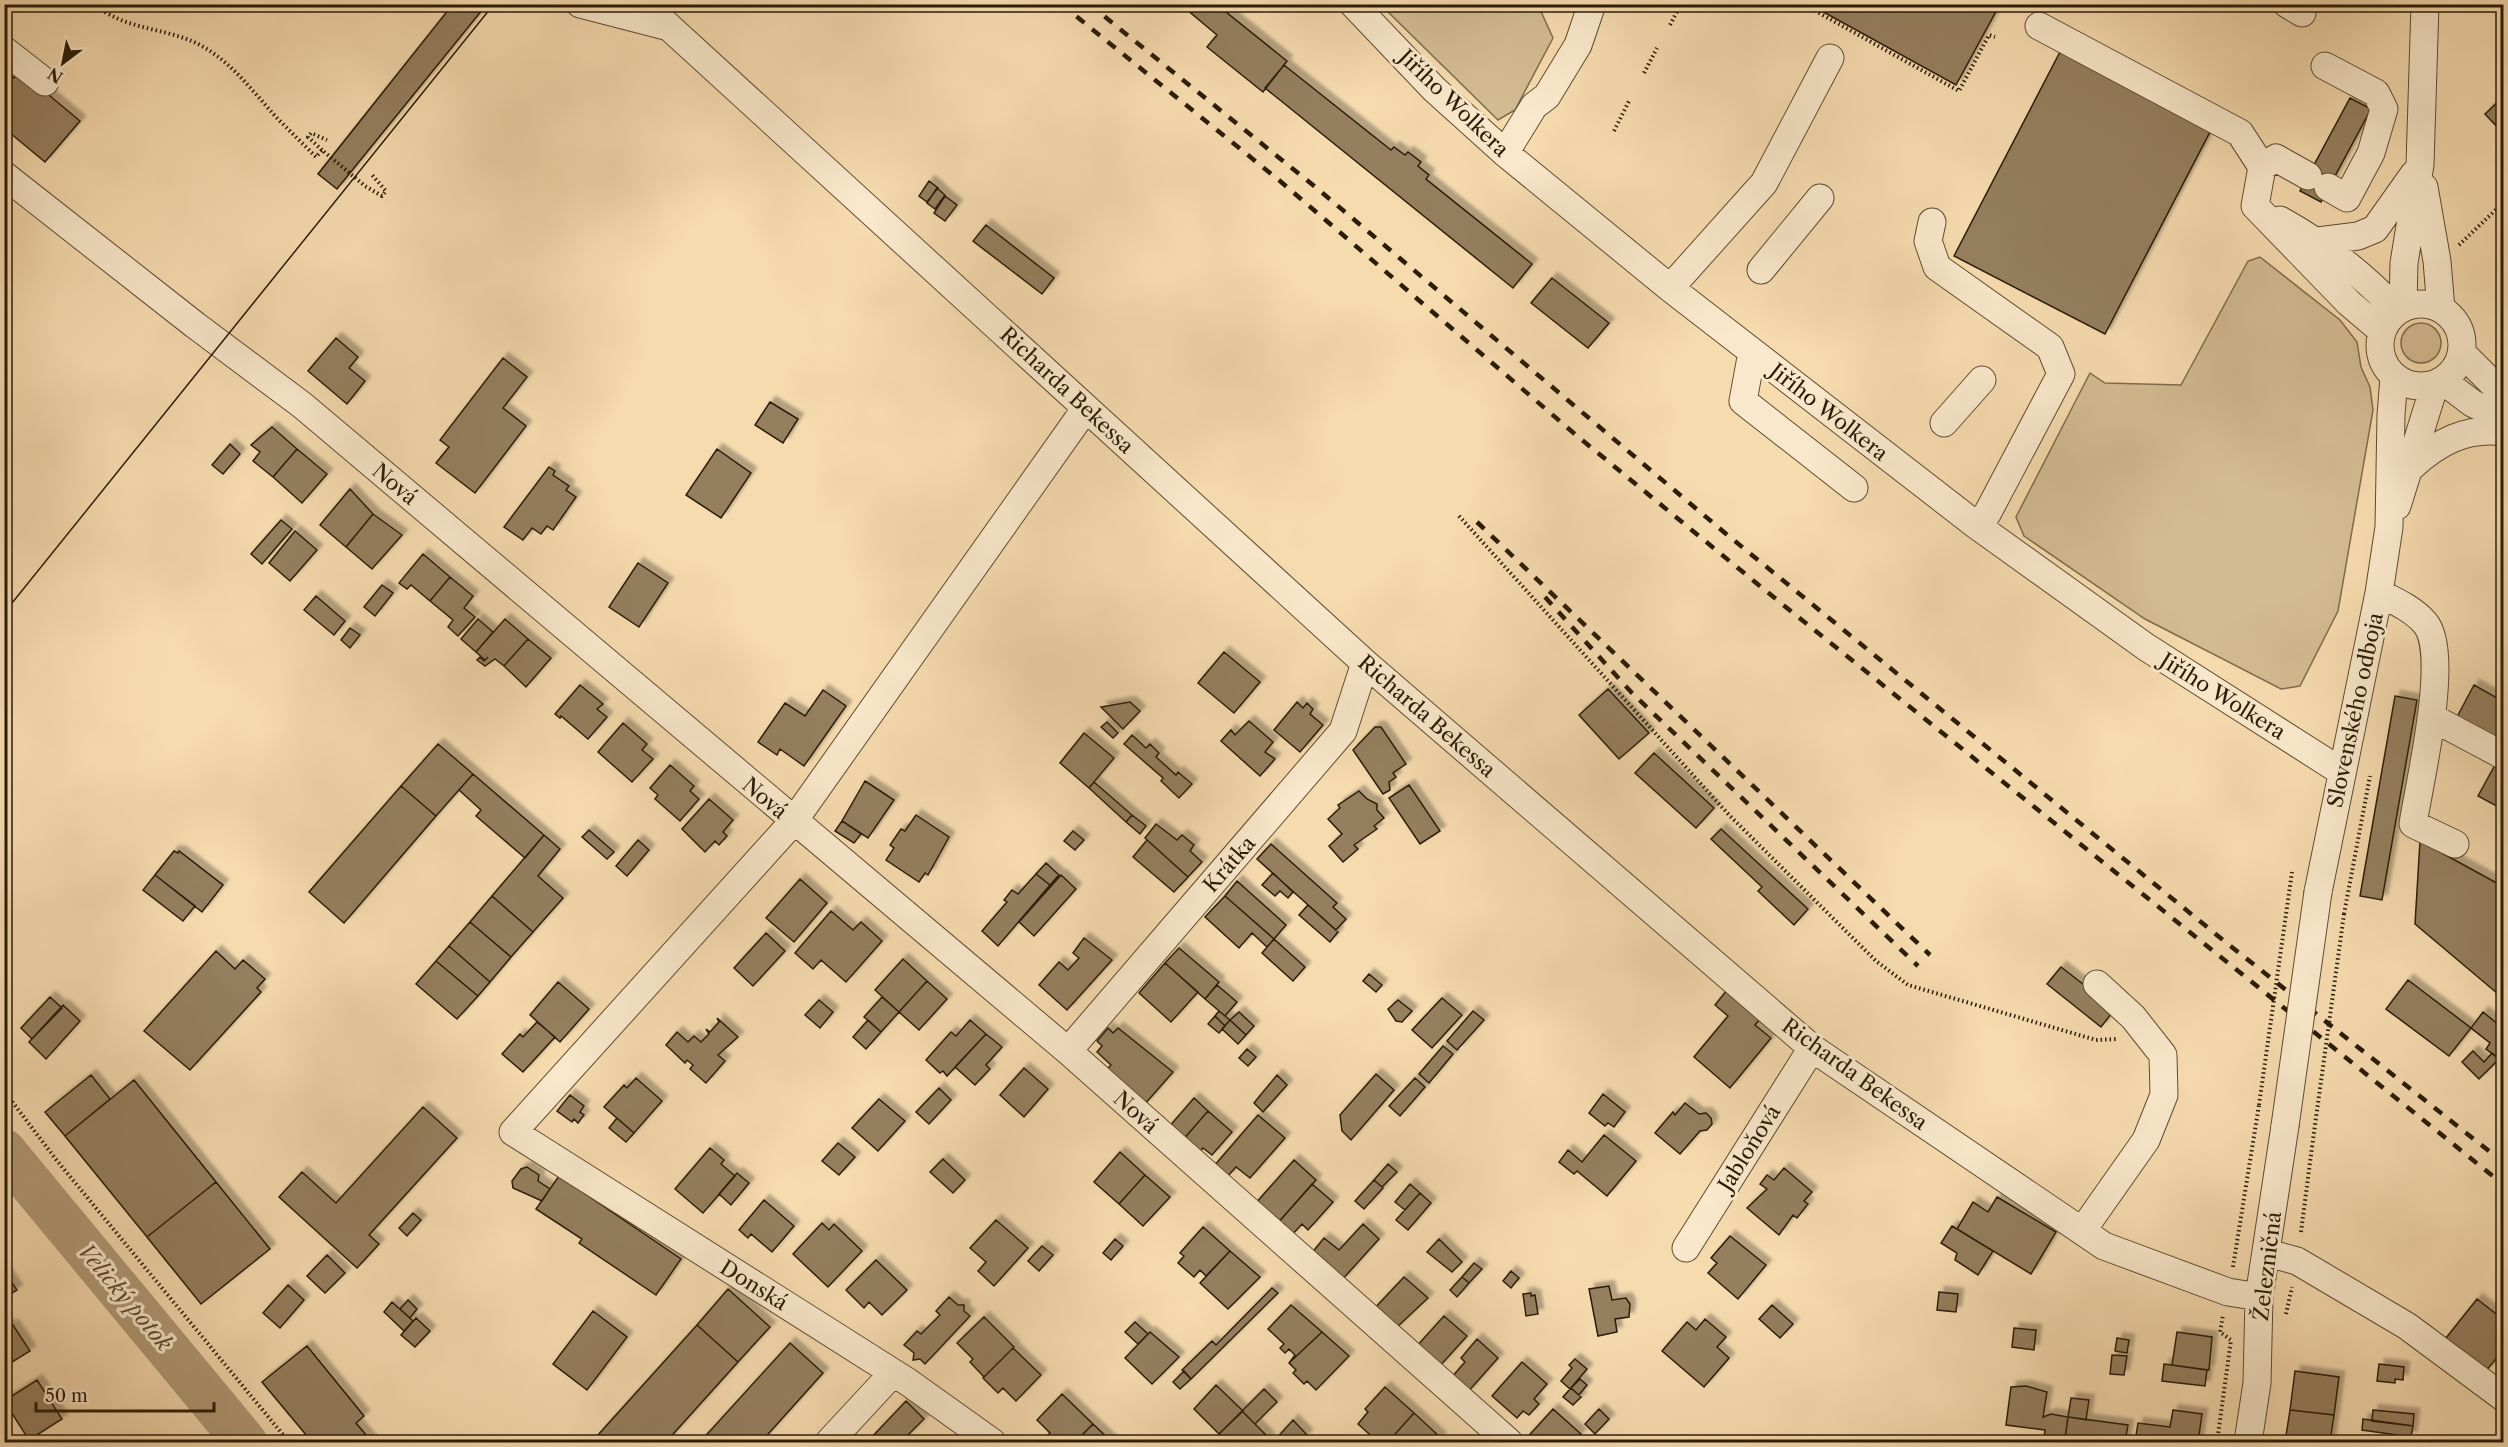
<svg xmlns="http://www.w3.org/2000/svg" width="2508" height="1447" font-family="'Libre Caslon Text',serif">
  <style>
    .green { fill: #d3bb92; stroke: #7f6c4c; stroke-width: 1.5 }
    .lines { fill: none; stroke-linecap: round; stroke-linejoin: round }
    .river { stroke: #b19a76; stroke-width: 44 }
    .building { fill: #957f5e; stroke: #2b1c07; stroke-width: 1.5; filter: url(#shadow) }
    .minor-casing { stroke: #5e4c31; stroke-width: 29 }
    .path { stroke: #2b1c07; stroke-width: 4; stroke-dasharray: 1.5 3; stroke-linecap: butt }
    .minor { stroke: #f9e8cb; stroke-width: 27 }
    .tram { stroke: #2b1c07; stroke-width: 1.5 }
    .rail { stroke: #2b1c07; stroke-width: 4.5; stroke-dasharray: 10 10; stroke-linecap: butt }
    .minor-bridge-casing { stroke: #5e4c31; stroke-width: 29; stroke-linecap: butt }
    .path-bridge { stroke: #2b1c07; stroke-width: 4; stroke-dasharray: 1.5 3; stroke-linecap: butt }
    .minor-bridge { stroke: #f9e8cb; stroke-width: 27 }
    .labels { text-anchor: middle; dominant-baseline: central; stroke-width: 6; stroke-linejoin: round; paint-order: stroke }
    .street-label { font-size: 21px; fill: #2b1c07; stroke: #f9e8cb }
    .water-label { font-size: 22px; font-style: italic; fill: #614e33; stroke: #f9e8cb }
  </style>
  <defs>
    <filter id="shadow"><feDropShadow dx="5.5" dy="-5.5" stdDeviation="1.5" flood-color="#0004"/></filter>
  </defs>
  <rect width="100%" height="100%" fill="#f6dbaf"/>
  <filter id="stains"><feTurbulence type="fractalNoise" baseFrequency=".00333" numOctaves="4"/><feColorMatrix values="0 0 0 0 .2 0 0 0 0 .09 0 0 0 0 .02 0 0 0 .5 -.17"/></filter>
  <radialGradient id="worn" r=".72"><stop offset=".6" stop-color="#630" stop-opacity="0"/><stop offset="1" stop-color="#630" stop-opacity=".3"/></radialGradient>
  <path class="green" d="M1381,5h157l15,33 -38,72 -17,10z
    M2260,257l80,63 17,22 4,25 9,20 3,23 -35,201 -38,75 -19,3 -136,-70 -121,-83 -8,-19 74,-144 15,10 76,2 67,-124z
    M2401 343a20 20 0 1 1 40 0a20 20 0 1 1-40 0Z"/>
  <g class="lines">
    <path class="river" d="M4,1151l241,291"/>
  </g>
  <path class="building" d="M453,4h34l-150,185 -19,-15z
    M1180,4h36l71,57 -24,31 -56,-45 10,-12z
    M1809,4h191l-44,81z
    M2060,52l151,78 -106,204 -151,-78z
    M1284,65l107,85 3,-3 11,8 3,-3 13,10 -3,4 11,9 -3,4 106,85 -19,24 -248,-200z
    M4,71l10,7 6,-7 60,50 -35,41 -41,-34z
    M2504,96v38l-19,-20z
    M2350,98l21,11 -50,93 -21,-11z
    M929,181l9,7 -11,14 -8,-6z
    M937,188l8,7 -10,14 -8,-6z
    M945,196l12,9 -12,16 -11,-8z
    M986,225l68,53 -12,16 -69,-53z
    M1552,278l57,45 -21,25 -57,-45z
    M336,338l22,19 -9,11 16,13 -18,23 -39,-33z
    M503,358l24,19 -24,31 23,18 -51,67 -39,-30 13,-16 -9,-7z
    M770,402l28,17 -15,24 -28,-18z
    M272,427l25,22 -24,28 -20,-16 7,-9 -9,-7z
    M230,444l10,10 -17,20 -11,-9z
    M297,449l30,25 -25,29 -29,-26z
    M717,449l34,24 -30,45 -35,-23z
    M549,467l6,4 -2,4 16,11 -3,4 10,7 -23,33 -6,-4 -6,8 -9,-6 -9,12 -19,-13z
    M350,489l23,25 -27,33 -26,-22z
    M373,514l29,21 -30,34 -26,-22z
    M281,520l11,9 -30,35 -11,-10z
    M295,531l22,19 -27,31 -21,-18z
    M423,554l27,23 -20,24 -19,-16 -4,4 -8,-6z
    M638,563l30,20 -29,44 -30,-20z
    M450,577l23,19 -9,12 11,9 -17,19 -10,-9 5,-7 -23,-19z
    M382,585l11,8 -18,23 -11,-9z
    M316,596l29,25 -11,14 -30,-25z
    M478,619l15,13 -17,20 -15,-13z
    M505,619l23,20 -24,27 -9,-7 -10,7 -8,-6 3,-3 4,4 4,-4 -3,3 -9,-8z
    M350,628l10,7 -10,13 -9,-8z
    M528,639l23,19 -25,29 -22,-21z
    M1224,652l36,30 -26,31 -36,-30z
    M580,685l23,19 -6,5 10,8 -19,22 -27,-23 -1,2 -5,-4z
    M2474,685l30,17v41l-47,-26z
    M1608,689l41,44 -30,26 -40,-44z
    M823,690l23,16 -42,60 -24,-17 -3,6 -19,-13 27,-39 20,13z
    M2395,696l22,4 -35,200 -22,-4z
    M1130,702l10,9 -17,18 -22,-22z
    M1297,702l6,6 4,-5 6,6 -3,5 13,11 -23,27 -26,-22z
    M1249,721l24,21 -8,10 10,7 -15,17 -39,-35 10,-11 4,5z
    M1107,722l11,11 -5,5 -12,-11z
    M623,723l24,21 -5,6 11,9 -21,23 -34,-30z
    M1375,727h6l25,37 -13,9 3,4 -7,5 1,8 -7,4 -30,-44z
    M1084,733l30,25 -25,30 -29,-25z
    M1132,735l14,13 4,-4 9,9 -3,4 20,18 2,-3 14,12 -13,14 -18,-17 2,-3 -39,-34z
    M438,744l35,30 -37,42 -35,-30z
    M1654,753l60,55 -18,20 -61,-55z
    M670,765l24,21 -4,5 9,8 -19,22 -25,-22 3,-4 -8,-7z
    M2495,765l9,5v40l-26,-14z
    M473,774l71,61 -19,23 -49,-42 5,-6 -22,-20z
    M865,781l29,19 -26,38 -26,-17z
    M1094,782l38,33 -6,7 -37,-34z
    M1409,785l31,46 -20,13 -31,-46z
    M401,786l35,30 -92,107 -35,-31z
    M1359,791l8,8 10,5v6l7,8 -10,8 3,3 -23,16 4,4 -15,13 -14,-16 13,-12 -14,-15 12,-11 -2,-3z
    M709,799l24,21 -10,12 4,4 -8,9 -4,-4 -10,11 -23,-23z
    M916,815l33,22 -21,38 -3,-2 -6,9 -33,-22 8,-12 -4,-3 11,-16 4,2z
    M1132,815l14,11 -6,8 -14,-12z
    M842,821l19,13 -7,9 -19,-12z
    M1156,824l21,16 5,-5 12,10 -4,6 12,11 -14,15 -43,-39z
    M1721,829l87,80 -14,16 -36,-34 4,-4 -51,-48z
    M589,830l25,22 -7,7 -25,-22z
    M1073,831l11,9 -9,10 -11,-9z
    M544,835l16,14 -22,27 25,22 -30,34 -41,-36z
    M638,840l11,10 -22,26 -11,-10z
    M1147,840l41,37 -14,15 -41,-35z
    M2420,841l84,46v112l-89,-75z
    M1271,844l66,59 -4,4 13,12 -10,11 -79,-71z
    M174,851l4,2 1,-2 44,34 -21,27 -47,-37z
    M1046,863l13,12 -9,10 -14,-11z
    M1273,873l20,19 -5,6 -8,-7 -5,5 -13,-11z
    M1036,874l14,11 -52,61 -16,-15 25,-29 -3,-2 8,-10 6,4z
    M155,875l40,31 -12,15 -40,-31z
    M1061,875l15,14 -42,47 -15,-14z
    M800,879l27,24 -33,39 -28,-24z
    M1237,881l49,44 -12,14 -49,-43z
    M492,896l41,36 -22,25 -41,-35z
    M1225,896l49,43 -7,8 -15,-14 -13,15 -34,-31z
    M1308,905l30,27 -8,10 -31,-27z
    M831,911l22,19 8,-8 21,19 -36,41 -25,-22 -8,9 -18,-16z
    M470,922l41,35 -21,25 -41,-36z
    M766,933l19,18 -32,35 -19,-18z
    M1084,938l28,22 -45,50 -28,-25 20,-23 9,8 11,-12 -6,-5z
    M1274,939l31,28 -12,14 -31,-28z
    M449,946l41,36 -12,14 -42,-35z
    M1179,948l40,34 -14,17 -40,-36z
    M216,951l19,18 8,-9 22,19 -8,9 4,4 -71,78 -46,-39z
    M903,959l24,22 -28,31 -24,-22z
    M436,961l42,35 -21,23 -41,-35z
    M1165,963l33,29 -27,30 -32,-29z
    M2061,967l54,42 -14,18 -54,-43z
    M1369,974l13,11 -6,7 -13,-11z
    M2408,980l63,48 -22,28 -63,-47z
    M927,981l20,18 -28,31 -20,-18z
    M558,982l31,27 -29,33 -30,-27z
    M1217,985l20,17 -12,14 -20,-17z
    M1727,990l34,28 -6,7 16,13 -41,50 -36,-31 34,-41 -13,-11z
    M50,997l12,11 -30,31 -11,-11z
    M882,997l17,15 -18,20 -17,-15z
    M1442,998l20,17 -30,33 -20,-18z
    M819,1000l14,12 -13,16 -15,-13z
    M1398,1000l14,11 -10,11 -6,-1 -8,-12z
    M63,1005l17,16 -34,38 -17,-17z
    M1219,1011l11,9 -5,6 -10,-10z
    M1473,1011l11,9 -27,30 -10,-9z
    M1239,1012l15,14 -8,9 -16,-15z
    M2483,1012l21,17v24l-5,6 -13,-10 4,-6 -19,-15z
    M1215,1016l10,10 -6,7 -11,-9z
    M717,1018l21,19 -20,18 7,6 -19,22 -16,-14 3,-4 -6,-5 -2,3 -19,-18 11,-13 11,10 6,-6 7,6 8,-8 -3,-5 4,3 9,-10z
    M868,1020l13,12 -15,17 -13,-12z
    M970,1020l16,14 -39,42 -4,-5 -3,2 -14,-13 25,-28 5,4z
    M1230,1020l16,15 -8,9 -16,-15z
    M537,1022l18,15 -32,35 -21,-18 18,-20 3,3z
    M1108,1028l5,5 5,-5 55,44 -28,32 -39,-34 5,-5 -14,-13 5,-6 -5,-5z
    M986,1034l16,13 -16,18 4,4 -15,16 -20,-18z
    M1443,1046l10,8 -24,29 -10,-9z
    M1247,1049l9,8 -8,9 -9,-8z
    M2473,1051l11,11 8,-9 7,6 -20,20 -17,-17z
    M1024,1068l24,21 -24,28 -24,-22z
    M1376,1074l18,16 -43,50 -9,-9 -2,-16z
    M91,1075l19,24 -45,37 -20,-24z
    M1277,1075l10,10 -24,27 -9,-9z
    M636,1078l26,23 -28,32 -30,-26 20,-22 3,3z
    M1415,1078l10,9 -25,29 -11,-10z
    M134,1080l82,102 -69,55 -82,-101z
    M939,1088l12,12 -22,24 -13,-12z
    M1603,1094l22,18 -11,15 -6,-4 -3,3 -16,-13z
    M570,1095l14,11 -4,6 4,3 -6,8 -4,-4 -2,3 -15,-11z
    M1194,1098l14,13 -26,30 -14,-13z
    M879,1099l26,22 -27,30 -26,-23z
    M1685,1103l14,11 7,-1 5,5 1,6 -5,6 -7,1 -20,23 -25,-21 18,-21 2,3z
    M423,1107l34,31 -88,97 10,9 -22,24 -78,-71 23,-25 34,31z
    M1208,1111l24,21 -20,23 -9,-7 -5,6 -16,-13z
    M1258,1115l27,23 -35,40 -14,-11 -9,10 -13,-11z
    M617,1118l17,15 -8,9 -17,-14z
    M1604,1135l32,26 -29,35 -30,-25 -3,3 -15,-12 9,-12 14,12z
    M838,1143l17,14 -16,18 -17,-14z
    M710,1148l14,12 -3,4 14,12 -32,37 -28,-24z
    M1120,1152l25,23 -26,29 -25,-22z
    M943,1159l22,21 -12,13 -23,-21z
    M1294,1160l22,20 -39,44 -22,-20z
    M1388,1164l9,8 -15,15 -8,-7z
    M527,1167l12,8 -1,6 12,8 -8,12 -29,-13 -1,-7 9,-12z
    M1784,1168l28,24 -8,9 4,3 -11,14 -4,-3 -14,20 -32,-27 20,-19 -7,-5 7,-9 7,5z
    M737,1173l12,10 -18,22 -12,-11z
    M1145,1175l25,22 -27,29 -24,-22z
    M559,1176l122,83 -25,36 -77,-52 3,-4 -46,-30z
    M1374,1180l9,8 -19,21 -9,-8z
    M216,1182l54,67 -69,55 -54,-67z
    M1312,1184l21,18 -25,28 -6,-6 -11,12 -14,-12z
    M1410,1184l10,9 -15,17 -10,-8z
    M1420,1193l11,10 -23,27 -12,-10z
    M1997,1197l59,35 -25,42 -74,-45 16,-27 15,10z
    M764,1200l30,26 -22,26 -21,-18 -3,4 -9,-8z
    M413,1213l8,7 -14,16 -8,-8z
    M996,1220l32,28 -34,38 -16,-15 8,-9 -16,-14z
    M822,1223l7,7 5,-6 28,27 -34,36 -35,-33z
    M1363,1224l16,15 -38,42 -30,-27 13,-16 15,12z
    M1952,1226l41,25 -15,24 -23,-15 2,-7 -16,-10z
    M1203,1227l27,24 -24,25 -6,-6 -6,7 -16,-14 6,-7 -4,-3z
    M1730,1236l36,29 -28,34 -30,-26 9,-10 -6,-5z
    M1115,1239l8,7 -12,14 -8,-7z
    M1439,1239l23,23 -10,10 -25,-20z
    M1042,1246l11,9 -14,16 -11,-10z
    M1230,1251l30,26 -32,32 -28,-26z
    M327,1255l18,18 -20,20 -18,-17z
    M876,1260l31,30 -25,25 -13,-13 -5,6 -18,-18z
    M1474,1263l8,6 -13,14 -7,-6z
    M4,1271l13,19 -13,8z
    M1511,1271l8,7 -8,10 -8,-7z
    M1404,1277l24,21 -33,31 -22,-19z
    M1462,1277l7,6 -12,14 -7,-7z
    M288,1285l16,15 -24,28 -17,-15z
    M1609,1286l3,14 14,-2 4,6 -1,13 -14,2 2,13 -19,4 -9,-47z
    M1272,1288l6,5 -87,86 -9,-9 30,-29 4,4z
    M728,1289l42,38 -32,35 -41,-37z
    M1939,1292l19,2 -2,18 -19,-2z
    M1531,1293v3l4,-1 3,19 -12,2 -3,-22z
    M949,1297l9,8h6v6l6,5 -45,48 -5,-5 -7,1 1,-7 -10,-8 13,-14 4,3 19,-19 -4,-4z
    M2477,1299l27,21v29l-18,22 -40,-33z
    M408,1300l9,9 -7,9 -10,-9z
    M392,1302l21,19 -9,10 -20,-19z
    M1291,1305l31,27 -33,31 6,-8 -6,-6 -4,4 -5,-5 4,-4 -16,-15z
    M1772,1305l21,19 -13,14 -21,-19z
    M593,1311l34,26 -40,53 -34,-26z
    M1444,1316l23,20 -28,31 -23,-20z
    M984,1317l30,30 -30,30 -14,-15 3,-3 -16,-16z
    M416,1318l14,13 -15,16 -14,-12z
    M1705,1319l21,18 -9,10 12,11 -25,29 -42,-36 25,-29 9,8z
    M4,1320l5,7 4,-2 17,26 -26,16z
    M1135,1322l13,12 -10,10 -13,-12z
    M697,1325l41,37 -72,80h-59l-9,-7z
    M2014,1328l22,2 -2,20 -22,-3z
    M1150,1332l29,25 -27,27 -27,-26z
    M1322,1332l27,24 -33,34 -9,-9 -3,3 -11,-11 3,-3 -7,-7z
    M2177,1332l35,5 -3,33 -37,-5z
    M2117,1338l12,2 -2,13 -12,-2z
    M1477,1339l21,19 -31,35 -16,-15 14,-16 -4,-4z
    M790,1343l33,30 -62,69h-61z
    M307,1346l57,70 -8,7 16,19h-60l-50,-60z
    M1013,1348l28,27 -25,26 -13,-13 -5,5 -15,-15z
    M2112,1355l15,1 -3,19 -14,-1z
    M1575,1359l12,10 -17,20 -9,-8 11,-13 -3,-3z
    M1522,1362l25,22 -13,15 5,5 -10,11 -6,-4 -6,7 -25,-22z
    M2164,1364l43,6 -2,16 -43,-5z
    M2379,1364l25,3 -1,13 -8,-1v4l-18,-2z
    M1184,1371l7,8 -11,10 -7,-7z
    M2295,1371l44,6 -5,38 -44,-5z
    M1580,1379l7,6 -8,10 -8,-7z
    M37,1380l25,39 -33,21 -25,-39z
    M1216,1385l27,26 -24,23 -25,-25z
    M2026,1386l21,6 -4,25 8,-3 17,3 -3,22 -21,-2 1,-7 -39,-5 5,-38z
    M1385,1387l29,26 -26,29h-10l-20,-18 10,-12 -3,-3z
    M1571,1388l10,9 -8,8 -10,-8z
    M1264,1389l13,13 -22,22 -13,-13z
    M1062,1394l31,30 -18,18h-29l-3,-2 7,-7 -13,-13z
    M2071,1398l18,2 -3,20 -18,-3z
    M906,1401l18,18 -23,23h-25l-5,-4z
    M1553,1409l28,25 -8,8h-50z
    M1599,1409l10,10 -14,15 -10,-10z
    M2173,1410l29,4 -4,28h-63l3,-19 32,4z
    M2290,1410l44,5 -4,27h-45z
    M2373,1410l41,4 -1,12 -41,-5z
    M1242,1411l27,27 -4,4h-37l-9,-8z
    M1414,1413l27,25 -4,4h-49z
    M2068,1417l60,8 -3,17h-29l-31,-4z
    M2363,1419l50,7 -2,11 -49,-7z
    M1293,1420l14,15 -7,7h-24l-2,-1z
    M1093,1424l19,18h-37z
    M2042,1436l40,6h-40z"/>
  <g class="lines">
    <defs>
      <path id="minor" d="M580,4l85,22
        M644,4l721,659 447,385 292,198 124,46 31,5
        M1353,4l81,85 71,64 165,135 306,237 170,122 196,125
        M2287,4l15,9
        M2039,26l201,107 22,34 -7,39
        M4,50l41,32
        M2325,66l51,27 8,16 -13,44 -24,45 -19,-11
        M1505,153l29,-47 13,-10 31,-51 14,-41
        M2262,167l14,-9 32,18
        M4,175l191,150 107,80 766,646 441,391
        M2424,187l13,74 4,48
        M2255,206l94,97 33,28
        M2280,220c45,25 82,53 117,91
        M1932,222l-4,19 9,26 113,80 11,27 -74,140 -11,11
        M2318,241l40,-5 17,-7 39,-55
        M1761,270l59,-72
        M1670,288l94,-105 66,-125
        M2380 345a41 41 0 1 1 82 0a41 41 0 1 1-82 0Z
        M2403,308l1,-45 16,-98 5,-161
        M1752,352l-9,49 111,87
        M2462,353l42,42
        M2443,381l29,22 32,16
        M1944,423l38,-43
        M2411,467c27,-25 55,-40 93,-35
        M2397,506l38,-122
        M2379,593c16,8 34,16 46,30 26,30 -6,161 -12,201l42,20
        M2431,717l73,39
        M2318,892l61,-299 10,-66 2,-112 3,-38
        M1068,1051l275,-320 22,-68
        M2082,1231l64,-91 18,-45 -1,-40 -30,-38 -36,-33
        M1686,1248l126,-200
        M2268,1253l29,8 110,65 97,72
        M829,1442l64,-69
        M992,1442l-84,-60 -395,-250 280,-310 293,-414
        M2248,1442l9,-59 2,-86 26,-171"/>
    </defs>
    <use href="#minor" class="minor-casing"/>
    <path class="path" d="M94,4c32,27 72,23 106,41 32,17 53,47 77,73 13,13 26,26 39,39l6,-7 43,36 17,10 4,-5 -14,-16
      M1803,4l156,87 30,-56 6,2
      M1670,25l11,-21
      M1644,73l13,-25
      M1614,131l15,-30
      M322,150l-14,-13 3,-4 16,7
      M2459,245l45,-43
      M1459,516l271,300 146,145 32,24 188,55 22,-1
      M2344,914l26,-138
      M4,1091l54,71 231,280
      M2301,1232l11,-85
      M2233,1267l26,-162
      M2286,1314l6,-27
      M2217,1442l14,-102 -11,-8 3,-17"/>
    <use href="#minor" class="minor"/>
    <path class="tram" d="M4,613l490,-609"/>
    <path class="rail" d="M1061,4l219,177 296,254 190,156 738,594
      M1089,4l230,186 406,343 498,407 281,223
      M1477,522l453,433
      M1545,597l87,96 286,273"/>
    <defs>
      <path id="minor-bridge" d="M2285,1126l33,-234"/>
    </defs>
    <use href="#minor-bridge" class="minor-bridge-casing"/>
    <path class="path-bridge" d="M2259,1105l33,-233
      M2312,1147l32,-233"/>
    <use href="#minor-bridge" class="minor-bridge"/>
  </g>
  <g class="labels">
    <g class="street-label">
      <text transform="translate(1454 103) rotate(44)">Jiřího Wolkera</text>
      <text transform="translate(1067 390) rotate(43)">Richarda Bekessa</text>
      <text transform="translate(1829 412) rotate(38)">Jiřího Wolkera</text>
      <text transform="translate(395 484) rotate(40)">Nová</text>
      <text transform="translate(2223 696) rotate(32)">Jiřího Wolkera</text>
      <text transform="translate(2355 710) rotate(-78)">Slovenského odboja</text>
      <text transform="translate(1427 716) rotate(41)">Richarda Bekessa</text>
      <text transform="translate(765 798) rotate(40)">Nová</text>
      <text transform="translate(1229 864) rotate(-49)">Krátka</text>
      <text transform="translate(1855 1074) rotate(36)">Richarda Bekessa</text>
      <text transform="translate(1136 1112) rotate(42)">Nová</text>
      <text transform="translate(1749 1148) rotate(-58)">Jabloňová</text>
      <text transform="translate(2267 1266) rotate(-83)">Železničná</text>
      <text transform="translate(754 1285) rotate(32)">Donská</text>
    </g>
    <g class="water-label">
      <text transform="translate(125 1297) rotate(50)">Velický potok</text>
    </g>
  </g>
  <rect width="2508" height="1447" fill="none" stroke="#f6dbaf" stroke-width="24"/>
  <rect x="6" y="6" width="2496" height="1435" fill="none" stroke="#2b1c07" stroke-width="3"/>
  <rect x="12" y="12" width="2484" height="1423" fill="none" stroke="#2b1c07" stroke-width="1.5"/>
  <g transform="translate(63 63) rotate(212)" stroke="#f9e8cb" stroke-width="4.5" paint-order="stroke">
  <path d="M0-4.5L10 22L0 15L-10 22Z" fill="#2b1c07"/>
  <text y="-9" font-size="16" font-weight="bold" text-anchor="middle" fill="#2b1c07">N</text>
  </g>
  <path d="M36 1402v9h178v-9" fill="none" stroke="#2b1c07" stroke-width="3"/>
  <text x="45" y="1402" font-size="18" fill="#2b1c07" stroke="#f9e8cb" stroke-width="4.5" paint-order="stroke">50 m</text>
  <rect width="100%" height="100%" filter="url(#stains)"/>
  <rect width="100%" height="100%" fill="url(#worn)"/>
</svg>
